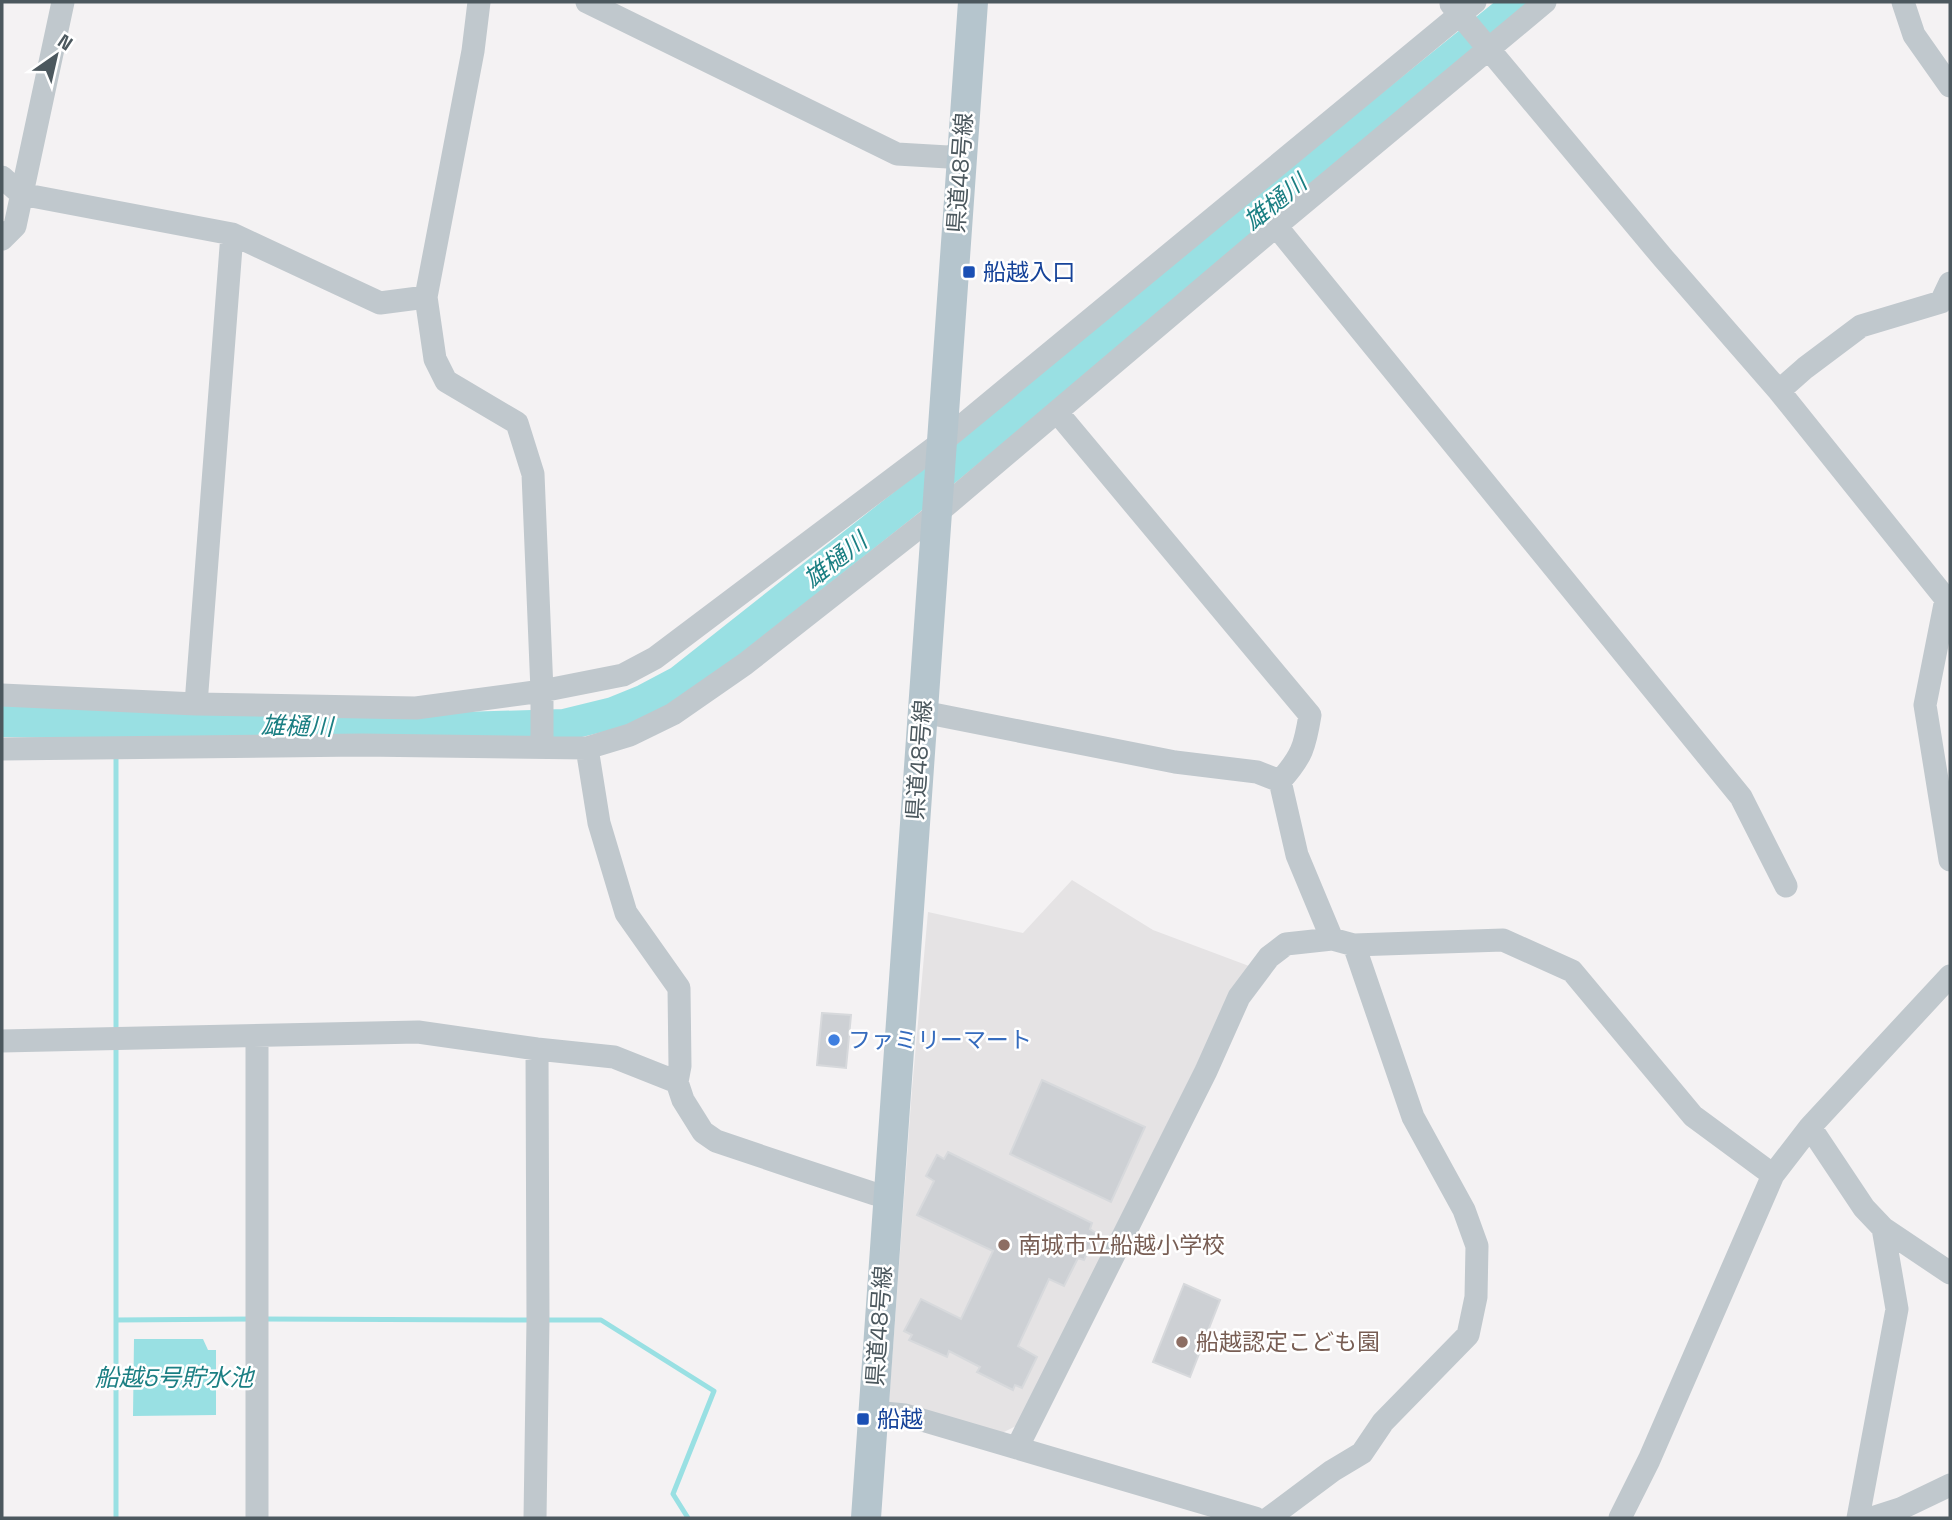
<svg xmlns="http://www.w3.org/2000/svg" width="1952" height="1520" font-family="'Space Grotesk','Noto Sans JP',sans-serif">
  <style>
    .education { fill: #e5e3e4 }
    .water { fill: #99e0e3 }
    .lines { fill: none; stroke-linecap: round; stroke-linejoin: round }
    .stream { stroke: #99e0e3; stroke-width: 5 }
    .river { stroke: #99e0e3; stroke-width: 32 }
    .building { fill: #cdd0d4; stroke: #d7d9dc; stroke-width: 2 }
    .minor { stroke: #c0c8cd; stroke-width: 23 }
    .major { stroke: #b5c5cd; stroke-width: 30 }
    .transit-dot { fill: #1a4fb4; stroke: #fff; stroke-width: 2.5 }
    .shop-dot { fill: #3f7fe0; stroke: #fff; stroke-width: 2.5 }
    .education-dot { fill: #8d6e63; stroke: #fff; stroke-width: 2.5 }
    .labels { text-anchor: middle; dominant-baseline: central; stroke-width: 5; stroke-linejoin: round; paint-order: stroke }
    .street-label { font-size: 23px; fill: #4c585e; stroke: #fff }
    .transit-label { font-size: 23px; fill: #164399; stroke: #fff; text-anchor: start }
    .shop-label { font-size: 23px; fill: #366cbe; stroke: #fff; text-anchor: start }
    .education-label { font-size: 23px; fill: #785e54; stroke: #fff; text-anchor: start }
    .water-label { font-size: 24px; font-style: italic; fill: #1b7f83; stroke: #fff }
  </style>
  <rect width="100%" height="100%" fill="#f4f2f3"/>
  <path class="education" d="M1072,880l81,50 96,36 -231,459 -16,8 -113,-31 23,-313 16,-177 95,21z"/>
  <path class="water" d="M134,1339h69l5,11h8v65l-83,1z"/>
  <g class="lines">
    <path class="stream" d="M117,742v-19
      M116,1032v-277
      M263,1319l270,1
      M116,1320l137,-1
      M543,1320h58l113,71 -41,103 15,24
      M116,1518v-473"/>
    <path class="river" d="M2,721l427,8 135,-4 49,-12 32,-13 34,-18 223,-176 302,-249 316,-255"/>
  </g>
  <path class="building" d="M822,1013l29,2 -5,53 -29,-3z
    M1042,1080l103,47 -34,75 -101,-48z
    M948,1152l144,71 -2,6 6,4 -12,27 -6,-2 -14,28 -15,-7 -31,67 19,11 -15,31 -7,-3 -2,5 -36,-18 3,-5 -31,-16 -2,6 -38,-17 3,-5 -8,-4 17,-32 40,20 32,-68 -76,-36 17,-34 -8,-5 11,-21 7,4z
    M1184,1284l36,16 -30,77 -37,-15z"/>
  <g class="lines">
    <path class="minor" d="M479,2l-6,49 -47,246 9,62 11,22 71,42 16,51 9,217v56
      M587,2l310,152 51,3 13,-3
      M1903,2l11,33 36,51
      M1451,4l213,255 115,132 167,208
      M2,177l19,17 211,40 148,69 46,-6
      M1276,226l465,571 45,89
      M2,239l13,-13 48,-224
      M1779,391l26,-23 56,-42 80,-24 9,-19
      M1057,412l253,303c-5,31 -8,42 -30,66
      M1946,599l-21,106 25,155
      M2,695l194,9 220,4 126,-17 81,-16 32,-17 287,-216 533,-440
      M196,704l36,-470
      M923,712l252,50 82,10 23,9
      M587,748l12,75 27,90 53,75 1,78 -3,16 6,18 20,32 13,9 86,29 73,24 13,2
      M2,749l360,-4 225,3 43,-13 43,-21 72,-50 191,-150 340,-288 269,-224
      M1354,945l149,-5 69,31 121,145 80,59
      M2,1041l416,-9 119,17 77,8 63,25
      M1810,1127l54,81 19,20 67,45
      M874,1412l31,3 350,103
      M1017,1448l189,-377 33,-74 30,-40 17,-13 46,-5
      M257,1518v-481
      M535,1518l3,-198 -1,-271
      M1269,1518l63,-47 30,-18 21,-31 85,-87 8,-38 1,-51 -13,-36 -51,-93 -59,-172 -22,-6 -35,-84 -17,-74
      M1620,1518l29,-58 124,-285 37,-48 140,-151
      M1858,1518l39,-209 -14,-81
      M1872,1518l28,-9 50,-24"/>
    <path class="major" d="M866,1518l107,-1516"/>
  </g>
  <g class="transit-dot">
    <rect x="962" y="265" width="14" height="14" rx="3.5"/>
    <rect x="856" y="1412" width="14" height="14" rx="3.5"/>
  </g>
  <circle class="shop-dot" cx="834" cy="1040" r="7"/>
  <g class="education-dot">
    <circle cx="1004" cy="1245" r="7"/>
    <circle cx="1182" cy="1342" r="7"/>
  </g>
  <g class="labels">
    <g class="street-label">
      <text transform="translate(960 173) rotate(-86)">県道48号線</text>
      <text transform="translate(919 760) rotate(-86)">県道48号線</text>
      <text transform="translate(879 1326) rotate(-86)">県道48号線</text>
    </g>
    <g class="transit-label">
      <text x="983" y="272">船越入口</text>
      <text x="877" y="1419">船越</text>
    </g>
    <g class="shop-label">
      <text x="848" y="1040">ファミリーマート</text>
    </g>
    <g class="education-label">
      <text x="1018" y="1245">南城市立船越小学校</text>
      <text x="1196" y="1342">船越認定こども園</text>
    </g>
    <g class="water-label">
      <text transform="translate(1275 202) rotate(-39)">雄樋川</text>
      <text transform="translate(835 560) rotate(-38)">雄樋川</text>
      <text transform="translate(297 726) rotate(1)">雄樋川</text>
      <text x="174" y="1377">船越5号貯水池</text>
    </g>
  </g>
  <rect width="1952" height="1520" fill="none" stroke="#4c585e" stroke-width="7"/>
  <g transform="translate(56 56) rotate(34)" stroke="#ffffff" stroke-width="5" paint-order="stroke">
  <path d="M0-5L12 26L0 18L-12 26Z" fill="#4c585e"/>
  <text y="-10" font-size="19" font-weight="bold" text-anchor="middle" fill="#4c585e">N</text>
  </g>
</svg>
